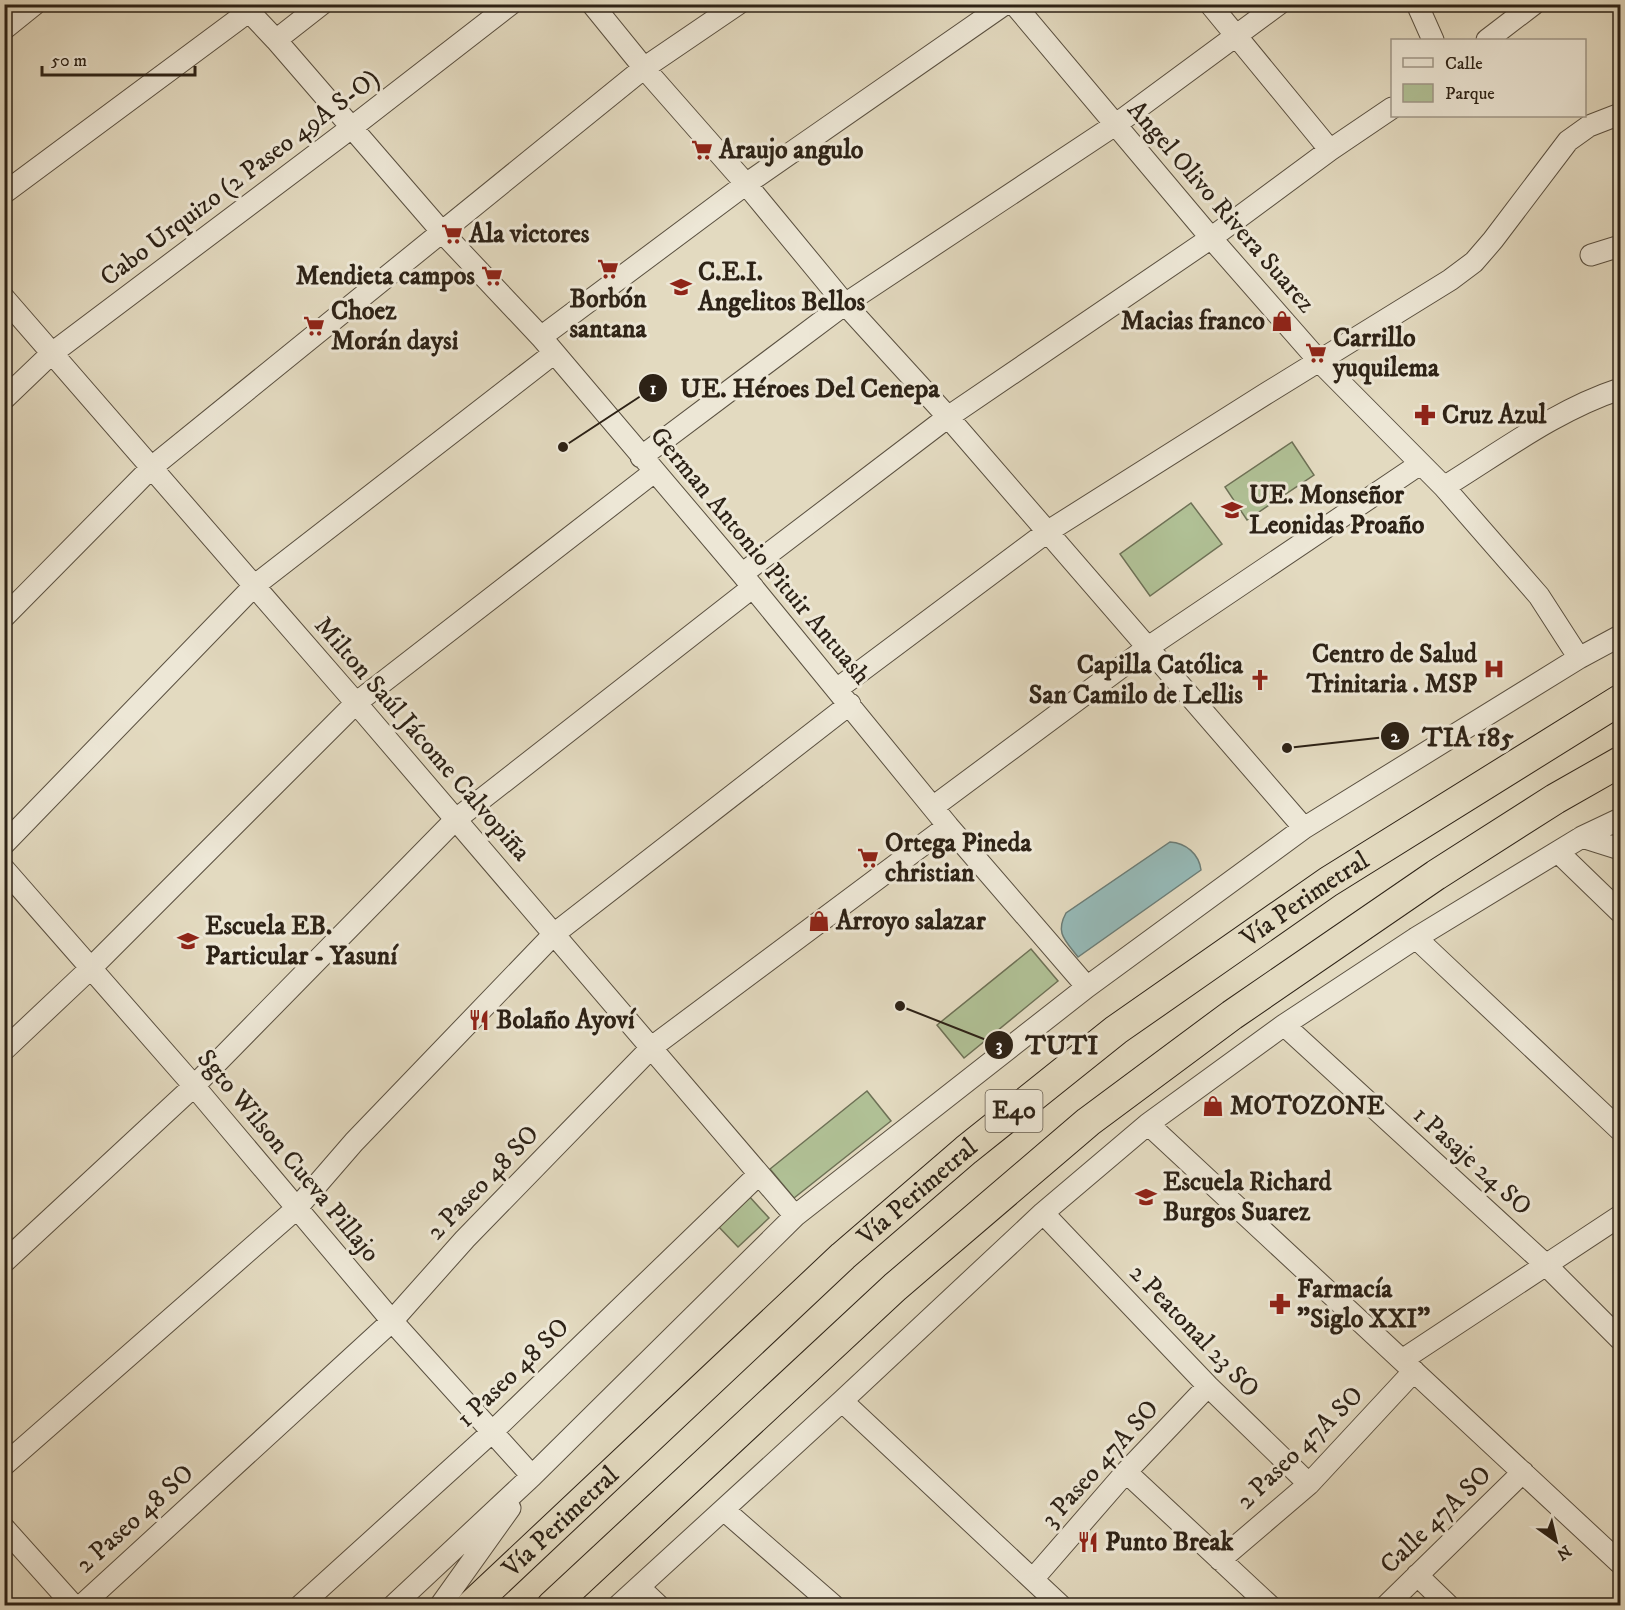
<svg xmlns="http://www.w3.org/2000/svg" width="1625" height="1610" font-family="'IM FELL DW Pica',serif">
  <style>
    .green { fill: #b0c095; stroke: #6e7156; stroke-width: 1.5 }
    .water { fill: #96bab8; stroke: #6c7d77; stroke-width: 1.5 }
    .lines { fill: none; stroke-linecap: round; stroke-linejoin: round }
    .minor-casing { stroke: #5a5040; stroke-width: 23 }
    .highway-casing { stroke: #2d2216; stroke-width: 32 }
    .minor { stroke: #ede7d6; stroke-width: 21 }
    .highway { stroke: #e3dac0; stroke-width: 30 }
    .labels { text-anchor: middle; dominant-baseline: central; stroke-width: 6; stroke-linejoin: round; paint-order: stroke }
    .shield { fill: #ede7d6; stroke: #675d50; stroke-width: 1.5 }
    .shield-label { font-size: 24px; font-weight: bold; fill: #2d2216 }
    .poi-label { font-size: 26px; font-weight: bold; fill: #2d2216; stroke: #ede7d6; text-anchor: start }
    .street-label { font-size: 26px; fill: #2d2216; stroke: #ede7d6 }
    .leader { fill: none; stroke: #2d2216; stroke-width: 2 }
    .callout-dot { fill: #2d2216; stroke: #ede7d6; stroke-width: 2 }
    .mark-label { font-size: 18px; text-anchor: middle; font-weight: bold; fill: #fff }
    .callout-label { font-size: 27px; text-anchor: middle; font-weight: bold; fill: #2d2216; stroke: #ede7d6; stroke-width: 6; stroke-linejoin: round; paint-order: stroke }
  </style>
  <rect width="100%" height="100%" fill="#e3dac0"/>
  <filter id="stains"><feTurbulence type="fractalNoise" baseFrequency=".00333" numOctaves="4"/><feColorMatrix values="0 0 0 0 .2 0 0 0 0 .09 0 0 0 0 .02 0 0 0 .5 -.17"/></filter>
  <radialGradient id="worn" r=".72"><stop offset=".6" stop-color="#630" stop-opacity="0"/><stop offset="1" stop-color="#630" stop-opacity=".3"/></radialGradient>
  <path class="green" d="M1292,442l22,33 -67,45 -22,-33z
    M1191,503l31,41 -72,52 -30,-42z
    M1031,949l27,32 -94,77 -27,-33z
    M867,1091l24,30 -97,77 -24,-29z
    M748,1195l21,23 -31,29 -21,-22z"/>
  <path class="water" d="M1170,842c16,1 29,12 31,28l-123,87c-13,-17 -23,-24 -12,-44z"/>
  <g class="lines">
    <defs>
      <path id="minor" d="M242,4l34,36 166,192 99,105 201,237 206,252 139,161
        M592,4l52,64 102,116 99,120 103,113 356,411
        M1014,4l197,234 108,123 125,126 95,109 40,62
        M1210,4l120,146
        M1417,4l16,36
        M4,29l31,-25
        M276,40l46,-36
        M1487,40l47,-36
        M4,193l244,-181
        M1591,255l29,-9
        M4,298l352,405 439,513
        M541,337l205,-153 259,-180
        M4,399l47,-45 300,-226 160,-124
        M641,457l204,-153 270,-179 164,-121
        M1444,487c57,-35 112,-77 176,-98
        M742,574l206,-157 263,-179 119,-88 62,-42
        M4,617l148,-150 492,-399 94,-64
        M837,689l210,-157 220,-139 183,-113 24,-18 19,-22 75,-99 21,-15 31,-12
        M933,807l214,-159 273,-184
        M1582,837l38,12
        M4,844l250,-258 299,-232
        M1558,852l62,60
        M4,869l190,217 198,235 140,155
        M1416,938l204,192
        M1284,1025l262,240 74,74
        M4,1050l88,-83 264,-264 298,-231
        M1148,1124l472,439
        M1043,1213l165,173 101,98
        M4,1262l190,-176 261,-266 298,-233
        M1402,1360l218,-144
        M842,1401l219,205
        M4,1465l292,-256 58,-67 200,-208 296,-230
        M1126,1472l144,134
        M724,1510l110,96
        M4,1528l70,78
        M1220,1560l89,-76 105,-113
        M1417,1575l32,31
        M1033,1579l93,-107 82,-86
        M639,1587l20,19
        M81,1606l311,-285 73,-82 187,-192 296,-221
        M300,1606l192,-174 267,-258
        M393,1606l139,-130 263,-260 292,-229 217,-159 275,-170 41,-22
        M440,1606l70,-98
        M618,1606l224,-205 201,-188 105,-89 136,-99 132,-87 166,-101 38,-18
        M1386,1606l137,-134"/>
      <g id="highway">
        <path id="s1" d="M471,1606l372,-350 123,-106 150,-120 212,-148 292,-182"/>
        <path d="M552,1606l343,-319 193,-165 144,-107 204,-140 119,-76 65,-37"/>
      </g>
    </defs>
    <use href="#minor" class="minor-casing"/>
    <use href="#highway" class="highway-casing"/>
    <use href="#minor" class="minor"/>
    <use href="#highway" class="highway"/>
  </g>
  <defs>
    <symbol id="supermarket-bare" viewBox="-9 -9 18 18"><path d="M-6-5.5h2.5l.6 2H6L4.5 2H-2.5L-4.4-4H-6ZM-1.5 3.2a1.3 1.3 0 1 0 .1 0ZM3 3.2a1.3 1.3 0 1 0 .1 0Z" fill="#8f2418" stroke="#ede7d6" stroke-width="2.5" paint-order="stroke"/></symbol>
    <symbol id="school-bare" viewBox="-9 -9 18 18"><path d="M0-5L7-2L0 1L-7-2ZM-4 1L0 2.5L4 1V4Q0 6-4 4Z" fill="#8f2418" stroke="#ede7d6" stroke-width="2.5" paint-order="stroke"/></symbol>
    <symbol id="shop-bare" viewBox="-9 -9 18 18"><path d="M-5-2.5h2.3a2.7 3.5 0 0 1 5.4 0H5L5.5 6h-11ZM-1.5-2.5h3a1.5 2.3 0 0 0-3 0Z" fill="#8f2418" stroke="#ede7d6" stroke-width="2.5" paint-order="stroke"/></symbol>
    <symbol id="pharmacy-bare" viewBox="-9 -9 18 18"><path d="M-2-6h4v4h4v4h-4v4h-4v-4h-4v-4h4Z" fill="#8f2418" stroke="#ede7d6" stroke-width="2.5" paint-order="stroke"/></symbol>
    <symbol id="hospital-bare" viewBox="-9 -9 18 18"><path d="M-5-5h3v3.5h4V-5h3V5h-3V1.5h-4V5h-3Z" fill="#8f2418" stroke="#ede7d6" stroke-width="2.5" paint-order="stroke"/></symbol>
    <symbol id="church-bare" viewBox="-9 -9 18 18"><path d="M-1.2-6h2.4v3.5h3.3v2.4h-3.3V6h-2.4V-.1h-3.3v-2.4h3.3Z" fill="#8f2418" stroke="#ede7d6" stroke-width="2.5" paint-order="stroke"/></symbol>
    <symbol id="restaurant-bare" viewBox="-9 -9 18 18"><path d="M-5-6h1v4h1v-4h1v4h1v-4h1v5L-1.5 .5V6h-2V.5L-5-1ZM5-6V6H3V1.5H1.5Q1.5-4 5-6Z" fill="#8f2418" stroke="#ede7d6" stroke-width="2.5" paint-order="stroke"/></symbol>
  </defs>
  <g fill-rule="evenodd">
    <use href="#supermarket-bare" x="687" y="135" width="30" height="30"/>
    <use href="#supermarket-bare" x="437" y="219" width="30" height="30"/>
    <use href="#supermarket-bare" x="593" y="254" width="30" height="30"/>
    <use href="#supermarket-bare" x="477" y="261" width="30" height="30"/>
    <use href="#school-bare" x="666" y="272" width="30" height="30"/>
    <use href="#shop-bare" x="1267" y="306" width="30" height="30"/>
    <use href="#supermarket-bare" x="299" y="311" width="30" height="30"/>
    <use href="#supermarket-bare" x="1301" y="338" width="30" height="30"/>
    <use href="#pharmacy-bare" x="1410" y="400" width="30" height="30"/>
    <use href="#school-bare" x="1217" y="495" width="30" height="30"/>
    <use href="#hospital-bare" x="1479" y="654" width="30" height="30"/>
    <use href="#church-bare" x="1245" y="665" width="30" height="30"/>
    <use href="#supermarket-bare" x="853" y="843" width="30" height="30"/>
    <use href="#shop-bare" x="804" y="906" width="30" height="30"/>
    <use href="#school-bare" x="173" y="926" width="30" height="30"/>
    <use href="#restaurant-bare" x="464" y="1005" width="30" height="30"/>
    <use href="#shop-bare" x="1198" y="1091" width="30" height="30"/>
    <use href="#school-bare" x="1131" y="1182" width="30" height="30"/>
    <use href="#pharmacy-bare" x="1265" y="1289" width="30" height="30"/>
    <use href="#restaurant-bare" x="1073" y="1527" width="30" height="30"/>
  </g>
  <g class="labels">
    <rect class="shield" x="985.5" y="1090" width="57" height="42" rx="4.5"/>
    <g class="shield-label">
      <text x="1014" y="1111">E40</text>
    </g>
    <g class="poi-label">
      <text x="719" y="150">Araujo angulo</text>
      <text x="469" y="234">Ala victores</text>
      <text x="698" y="272">C.E.I.<tspan x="698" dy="30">Angelitos Bellos</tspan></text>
      <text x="475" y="276" text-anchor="end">Mendieta campos</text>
      <text x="608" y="299" text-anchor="middle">Borbón<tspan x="608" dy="30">santana</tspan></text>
      <text x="331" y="311">Choez<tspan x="331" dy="30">Morán daysi</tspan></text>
      <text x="1265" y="321" text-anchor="end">Macias franco</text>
      <text x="1333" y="338">Carrillo<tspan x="1333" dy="30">yuquilema</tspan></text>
      <text x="1442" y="415">Cruz Azul</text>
      <text x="1249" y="495">UE. Monseñor<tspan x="1249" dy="30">Leonidas Proaño</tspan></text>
      <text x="1477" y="654" text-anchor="end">Centro de Salud<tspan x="1477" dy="30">Trinitaria . MSP</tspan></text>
      <text x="1243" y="665" text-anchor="end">Capilla Católica<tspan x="1243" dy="30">San Camilo de Lellis</tspan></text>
      <text x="885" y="843">Ortega Pineda<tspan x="885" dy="30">christian</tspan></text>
      <text x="836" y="921">Arroyo salazar</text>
      <text x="205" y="926">Escuela EB.<tspan x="205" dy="30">Particular - Yasuní</tspan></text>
      <text x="496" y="1020">Bolaño Ayoví</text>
      <text x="1230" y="1106">MOTOZONE</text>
      <text x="1163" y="1182">Escuela Richard<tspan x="1163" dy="30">Burgos Suarez</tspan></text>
      <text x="1297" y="1289">Farmacía<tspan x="1297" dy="30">"Siglo XXI"</tspan></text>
      <text x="1105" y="1542">Punto Break</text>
    </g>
    <g class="street-label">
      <text transform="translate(240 178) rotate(-37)">Cabo Urquizo (2 Paseo 49A S-O)</text>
      <text transform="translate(1221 207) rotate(49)">Angel Olivo Rivera Suarez</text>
      <text transform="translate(760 556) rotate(50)">German Antonio Pituir Antuash</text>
      <text transform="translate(422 739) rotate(49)">Milton Saúl Jácome Calvopiña</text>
      <text stroke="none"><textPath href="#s1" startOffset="1095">Vía Perimetral</textPath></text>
      <text transform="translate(288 1156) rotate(50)">Sgto Wilson Cueva Pillajo</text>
      <text transform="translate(1472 1161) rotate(42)">1 Pasaje 24 SO</text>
      <text transform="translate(483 1183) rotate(-46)">2 Paseo 48 SO</text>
      <text stroke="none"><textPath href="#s1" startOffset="609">Vía Perimetral</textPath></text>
      <text transform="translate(1194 1331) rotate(46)">2 Peatonal 23 SO</text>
      <text transform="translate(513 1373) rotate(-44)">1 Paseo 48 SO</text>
      <text transform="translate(1300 1448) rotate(-44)">2 Paseo 47A SO</text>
      <text transform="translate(1100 1464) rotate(-48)">3 Paseo 47A SO</text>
      <text transform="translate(135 1519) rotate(-42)">2 Paseo 48 SO</text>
      <text transform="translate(1436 1520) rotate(-44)">Calle 47A SO</text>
      <text stroke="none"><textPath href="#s1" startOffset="123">Vía Perimetral</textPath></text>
    </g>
  </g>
  <path class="leader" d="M563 447L653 388M1287 748L1395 736M900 1006L999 1045"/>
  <g class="callout-dot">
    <circle cx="563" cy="447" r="6"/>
    <circle cx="1287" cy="748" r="6"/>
    <circle cx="900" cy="1006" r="6"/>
    <circle cx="653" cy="388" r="15"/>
    <circle cx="1395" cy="736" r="15"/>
    <circle cx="999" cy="1045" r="15"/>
  </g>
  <g class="mark-label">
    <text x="653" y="394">1</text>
    <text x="1395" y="742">2</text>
    <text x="999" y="1051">3</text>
  </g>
  <g class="callout-label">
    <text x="810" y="397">UE. Héroes Del Cenepa</text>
    <text x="1468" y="746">TIA 185</text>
    <text x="1062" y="1054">TUTI</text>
  </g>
  <rect width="1625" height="1610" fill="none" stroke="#e3dac0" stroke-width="24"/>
  <rect x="6" y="6" width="1613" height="1598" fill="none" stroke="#2d2216" stroke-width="3"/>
  <rect x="12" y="12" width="1601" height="1586" fill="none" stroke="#2d2216" stroke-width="1.5"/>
  <rect x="1391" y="39" width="195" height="78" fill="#ede7d6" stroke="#a09889" stroke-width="1.5"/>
  <rect x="1403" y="58" width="30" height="9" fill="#ede7d6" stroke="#a09889" stroke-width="1.5"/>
  <text x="1445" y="69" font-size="18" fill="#2d2216">Calle</text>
  <rect x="1403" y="84" width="30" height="18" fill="#b0c095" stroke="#a09889" stroke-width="1.5"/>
  <text x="1445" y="99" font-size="18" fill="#2d2216">Parque</text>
  <g transform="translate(1556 1541) rotate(146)" stroke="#ede7d6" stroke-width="4.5" paint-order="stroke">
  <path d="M0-4.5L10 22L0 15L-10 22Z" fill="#2d2216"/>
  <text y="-9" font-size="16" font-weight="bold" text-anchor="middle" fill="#2d2216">N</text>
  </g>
  <path d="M42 66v9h153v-9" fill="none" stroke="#2d2216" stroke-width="3"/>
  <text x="51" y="66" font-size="18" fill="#2d2216" stroke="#ede7d6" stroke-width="4.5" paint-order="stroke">50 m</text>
  <rect width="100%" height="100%" filter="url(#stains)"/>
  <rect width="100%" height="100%" fill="url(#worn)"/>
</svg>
